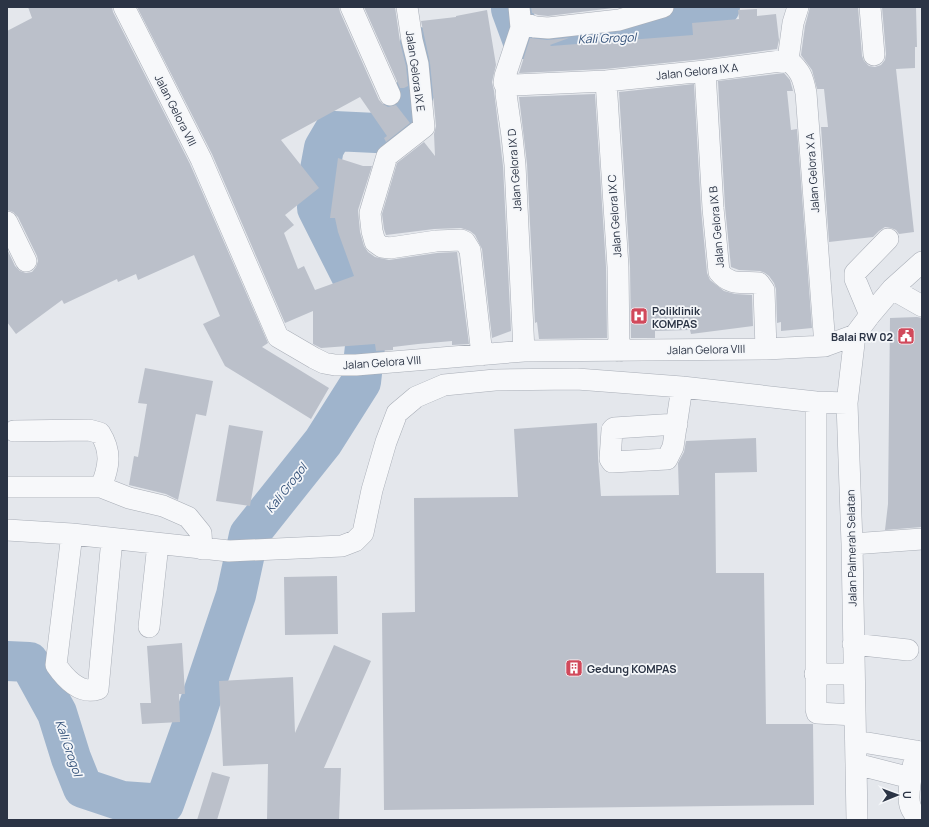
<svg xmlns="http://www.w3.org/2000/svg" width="929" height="827" font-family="Manrope,sans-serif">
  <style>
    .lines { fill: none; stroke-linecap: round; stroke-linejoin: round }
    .river { stroke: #9fb4cc; stroke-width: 40 }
    .building { fill: #bbc0ca }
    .minor-casing { stroke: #a9aeb7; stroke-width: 22 }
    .minor { stroke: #f7f8fa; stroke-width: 21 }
    .labels { text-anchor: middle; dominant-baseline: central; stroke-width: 3.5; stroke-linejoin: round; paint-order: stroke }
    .street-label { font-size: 11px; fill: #2b3445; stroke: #f4f6f9 }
    .poi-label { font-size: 11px; font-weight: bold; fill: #2b3445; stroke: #f4f6f9; text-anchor: start }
    .water-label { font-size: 12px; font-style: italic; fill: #34527a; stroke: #f4f6f9 }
  </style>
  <rect width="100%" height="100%" fill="#e4e7ec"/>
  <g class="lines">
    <path class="river" d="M511,9l11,30 34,1 41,-3 66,-1 57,-29
      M7,661l22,1 28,51 14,45 12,30 39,13 42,3 28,-78 44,-131 13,-60 74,-93 38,-60 8,-71 -52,-103 1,-28 6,-32 10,-17 42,2 28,-19 18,-38 -3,-29"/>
  </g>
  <path class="building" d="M28,7h84l1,5 77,152 78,179 -6,4 67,41 -18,31 -86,-53 -22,-42 17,-8 -26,-61 -56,25 -2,-6 -18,8 -1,-3 -53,25 -2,-4 -46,34 -9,-12v-73l8,17 5,5 6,2 6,-1 4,-5 2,-6 -1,-5 -19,-39 -5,-5 -6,-2v-179l25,-13z
    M137,7h202l1,5 39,88 4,4 5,3 8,-2 14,18 -24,19 -2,-4 3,-2 -27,-39 -79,43 38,48 -34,27 9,10 -10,8 14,36 6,-3 11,24 39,-14 -16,-44 -3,-14h-5l8,-60 25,8h9l-14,44 2,22 4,14 4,6 7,5 14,3 48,-7 20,-1 12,92 -17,1v-4l-34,3 -25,3v3l-17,1 -1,-7 -54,4 -8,-4v-33l-28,12 -73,-169z
    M364,7h31l5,35 6,24 2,20 -4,2h-4z
    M531,7h90l-73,9 -10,-1 -6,-2z
    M810,7h48l4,49 2,5 5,5 6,1 6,-2 4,-5 1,-6 -4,-47h34l1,40h-2v21l-19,1 18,163 -15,2 -3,-4 -5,-2 -6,-1 -6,4 -6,6 -44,5 -8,-115h7l-4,-38h-7l-5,-19 -11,-15 4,-29z
    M757,9v7l19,-2 3,26 -2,9 -73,10 -99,10 -86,4 11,-35 17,2 22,-2 -19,7 1,1 142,-11 -1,-12 47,-4 -1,-9z
    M487,10l9,55 -4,17 2,9 9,75 8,165 -19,7 -10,-89 -7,-14 -5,-4 -9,-3 -27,1 -48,6 -2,-6 -2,-15 15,-51 27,-21 11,14 -1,-22 2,-8 -6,-63 -9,-42 35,-4v-1z
    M784,73l6,7 3,11h-6l4,39 6,-1 15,199 -31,3v-9l-4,1 -1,-34 -2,-6 -5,-7 -4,-3 -5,-2 -21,-1 -8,-3 -6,-60 -7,-126z
    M694,84l7,125 6,64 3,7 14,11 11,3 17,1 1,31 -62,8 -1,-4 -35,1v7h-24l-1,-72 -11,-174z
    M595,94l11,173 1,71 -68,1 -2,-17 -2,1 -8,-159 -8,-67z
    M917,317l5,1v209l-37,3 3,-26 2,-186z
    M145,368l68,13 -7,35 -10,-2 -18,86 -12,-6 -37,-9 5,-29 4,1 9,-53 -9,-1z
    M597,423l1,35 3,38 78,-1 -1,-32 6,-11 2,-11 70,-3 1,34 -42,1 1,100h48l2,151h47l1,81 -430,5 -2,-197 33,-1 -1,-114 104,-1 -4,-68z
    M229,425l34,6 -13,75 -34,-5z
    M337,576l1,58 -53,1 -1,-58z
    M182,643l3,51h-6l1,28 -38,2 -2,-21h11l-4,-57z
    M334,645l37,16 -47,107h17l-2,52h-72l1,-56 -45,2 -4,-85 74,-4 2,56z
    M212,772l18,5 -13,43h-20z"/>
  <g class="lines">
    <defs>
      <path id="minor" d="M124,7l77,152 77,178 36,21 10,5 11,2h21l168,-14 242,-2 59,-3 30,-11
        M351,7l39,88
        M407,7l5,33 6,24 6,63 -37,29 -17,57 2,18 3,11 7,5 8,1 46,-7 25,-1 4,2 5,8 12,105
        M798,7l-5,16 -5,37c13,11 15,18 18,33l19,253
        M870,7l4,48
        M521,22l14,5 13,1 71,-8 44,-13
        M705,71l8,137 6,64c12,15 24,9 40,11l5,7 2,59
        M606,81l12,186 1,84
        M507,89l-3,-6 1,-7 16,-48 -2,-21
        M7,222l19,39
        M892,289l30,17
        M870,315l-15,-36v-6l33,-34
        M524,351l-9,-186 -3,-29 -6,-42 1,-5 3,-3 4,-1 92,-4 99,-10 83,-11
        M816,402v307l1,4 38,2
        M677,424l-63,4 -2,2 -2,29 2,3 55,-3 6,-12 9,-60
        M14,431l75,-1 11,3c12,19 9,34 1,54
        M7,487h94l28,11 34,8 25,11 13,16 1,16
        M7,530l65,4 157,17 113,-5 13,-5 8,-8 9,-43 14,-48 11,-29 19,-16 28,-12 51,-5 82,-1 105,8 134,15 31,1
        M72,534l-16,131c9,13 24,30 42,24l14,-150
        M852,544l70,-5
        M149,627l9,-83
        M853,644l55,6
        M815,674h39
        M856,741l66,11
        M916,751c-2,14 -11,45 -5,57 1,3 4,6 5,9l6,1
        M856,764l55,14
        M857,820l-5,-276 -5,-141 8,-68 15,-20 22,-26 30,-27"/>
    </defs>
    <use href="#minor" class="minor-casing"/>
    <use href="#minor" class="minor"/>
  </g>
  <defs>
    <symbol id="hospital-square" viewBox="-11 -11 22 22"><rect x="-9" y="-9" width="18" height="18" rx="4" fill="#d1495b" stroke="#f4f6f9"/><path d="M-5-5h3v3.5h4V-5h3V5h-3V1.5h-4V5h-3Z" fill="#fff"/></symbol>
    <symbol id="civic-square" viewBox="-11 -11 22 22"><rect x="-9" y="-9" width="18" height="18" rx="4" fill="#d1495b" stroke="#f4f6f9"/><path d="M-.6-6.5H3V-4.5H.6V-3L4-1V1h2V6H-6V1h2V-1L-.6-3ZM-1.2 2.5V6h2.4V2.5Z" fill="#fff"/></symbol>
    <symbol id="building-square" viewBox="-11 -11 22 22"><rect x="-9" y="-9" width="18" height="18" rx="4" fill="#d1495b" stroke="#f4f6f9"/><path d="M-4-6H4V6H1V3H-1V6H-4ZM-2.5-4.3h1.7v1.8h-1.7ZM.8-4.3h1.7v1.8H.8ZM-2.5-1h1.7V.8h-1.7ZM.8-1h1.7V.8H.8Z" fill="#fff"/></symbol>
  </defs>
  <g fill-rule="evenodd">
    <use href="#hospital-square" x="629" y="306" width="20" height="20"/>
    <use href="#civic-square" x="896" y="326" width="20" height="20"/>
    <use href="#building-square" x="564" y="658" width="20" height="20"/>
  </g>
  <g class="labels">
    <g class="street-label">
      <text transform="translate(416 71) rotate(82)">Jalan Gelora IX E</text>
      <text transform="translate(697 71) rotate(-6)">Jalan Gelora IX A</text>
      <text transform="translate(176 110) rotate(63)">Jalan Gelora VIII</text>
      <text transform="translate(514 170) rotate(-94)">Jalan Gelora IX D</text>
      <text transform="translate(812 173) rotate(-94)">Jalan Gelora X A</text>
      <text transform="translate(614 216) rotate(-94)">Jalan Gelora IX C</text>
      <text transform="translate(716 227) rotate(-95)">Jalan Gelora IX B</text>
      <text transform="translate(706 349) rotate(-1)">Jalan Gelora VIII</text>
      <text transform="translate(382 362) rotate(-4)">Jalan Gelora VIII</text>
      <text transform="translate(851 548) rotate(-91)">Jalan Palmerah Selatan</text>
    </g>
    <g class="poi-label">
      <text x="652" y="310">Poliklinik<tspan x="652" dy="13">KOMPAS</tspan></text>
      <text x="893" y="336" text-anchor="end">Balai RW 02</text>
      <text x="587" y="668">Gedung KOMPAS</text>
    </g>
    <g class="water-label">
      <text transform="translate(607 38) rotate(-2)">Kali Grogol</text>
      <text transform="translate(286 488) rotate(-52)">Kali Grogol</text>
      <text transform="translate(69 748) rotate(71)">Kali Grogol</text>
    </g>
  </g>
  <rect width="929" height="827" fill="none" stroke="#2b3445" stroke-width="16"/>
  <g transform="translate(897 795) rotate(89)" stroke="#f4f6f9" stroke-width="3" paint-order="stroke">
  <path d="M0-3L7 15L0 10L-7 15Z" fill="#2b3445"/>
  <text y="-6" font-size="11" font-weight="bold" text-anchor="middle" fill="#2b3445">U</text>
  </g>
</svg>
